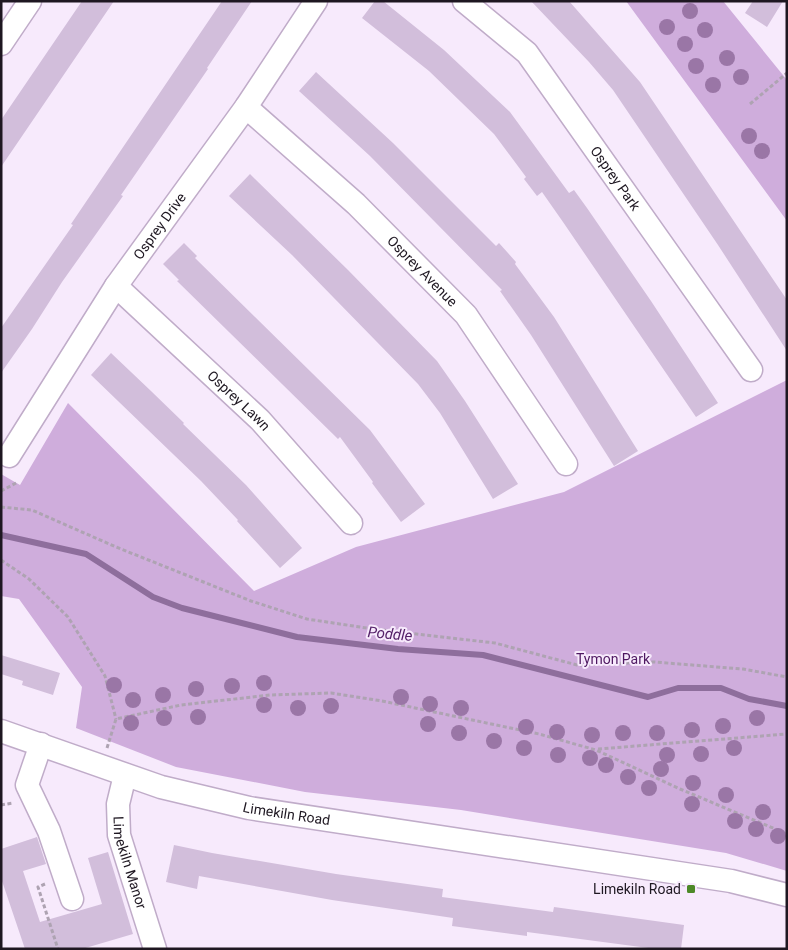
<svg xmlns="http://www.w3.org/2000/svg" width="788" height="950" font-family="Roboto,sans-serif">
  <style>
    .green { fill: #cfaddc }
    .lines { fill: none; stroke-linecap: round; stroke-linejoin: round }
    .stream { stroke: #8e6e9c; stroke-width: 6 }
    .building { fill: #d2bedb }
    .minor-casing { stroke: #c0acc9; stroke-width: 25 }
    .path { stroke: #aea3b2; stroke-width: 3; stroke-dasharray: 4 2.5; stroke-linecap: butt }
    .minor { stroke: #fff; stroke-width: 22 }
    .tree { fill: #9a76a6 }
    .poi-dot { fill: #4d8927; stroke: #f7eafc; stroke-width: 2 }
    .labels { text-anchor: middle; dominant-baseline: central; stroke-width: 4; stroke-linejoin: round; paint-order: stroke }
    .street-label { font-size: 14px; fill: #1e1721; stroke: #f7eafc }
    .park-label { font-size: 14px; fill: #4d1760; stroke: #f7eafc }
    .poi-label { font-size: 14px; fill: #1e1721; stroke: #f7eafc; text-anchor: end }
    .water-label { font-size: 15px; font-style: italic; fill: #542068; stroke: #f7eafc }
  </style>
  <rect width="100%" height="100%" fill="#f7eafc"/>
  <path class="green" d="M626,1h97l64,79v141z
    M787,380v491l-61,-18 -265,-43 -156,-18 -129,-25 -100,-39 6,-41 -63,-88 -18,-3v-122l19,11 48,-82 186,188 102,-44 208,-55z"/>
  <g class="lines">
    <path class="stream" d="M1,535l85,19 67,43 29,11 115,29 101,12 85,6 165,42 30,-9h43l28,11 38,7"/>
  </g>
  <path class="building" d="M82,1h32l-113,166v-47z
    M222,1h30l-45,67 1,1 -87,126 2,1 -61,86 -30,47 -31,44v-45l72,-103 -2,-1z
    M375,1h8l61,49 66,62 59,81 5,-3 13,18 64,93 67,102 -22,14 -133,-195 -21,-30 -5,4 -13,-17 2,-2 -32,-43 -65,-63 -67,-53z
    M531,1h38l71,81 147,218v51l-69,-106 -105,-155 -24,-28z
    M753,1h30l-16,26 -22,-14z
    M316,72l77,71 103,103 3,-3 17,19 -1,2 39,53 84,134 -24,15 -83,-131 -31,-44 2,-1 -132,-134 -71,-65z
    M250,174l98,96 89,91 28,40 53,83 -25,15 -53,-86 -22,-29 -126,-129 -63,-59z
    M184,243l13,13 -2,2 175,172 55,74 -24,18 -29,-39 1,-1 -33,-45 -2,2 -161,-158 2,-1 -16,-16z
    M111,353l40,38 33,32 -1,1 63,61 56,63 -22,20 -43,-47 1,-1 -37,-39 -110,-106z
    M1,655l59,18 -7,22 -31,-10 1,-4 -22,-7z
    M37,837l9,27 -23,7 17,51 62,-18 -14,-46 20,-6 25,82 -51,15h-57l-24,-71v-29z
    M174,845l38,8 124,21 107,15 -1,8 111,15 1,-5 130,18 -3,24h-25l-129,-17v4l-75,-10 1,-8 -121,-18 -133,-24 -2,13 -31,-7z"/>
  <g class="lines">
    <defs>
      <g id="minor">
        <path id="s1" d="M464,1l63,52 224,317"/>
        <path d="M1,44l29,-43"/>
        <path id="s2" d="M246,107l110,97 110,111 100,149"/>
        <path id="s3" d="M116,286l144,134 91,103"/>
        <path id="s4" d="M9,456l107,-170 130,-179 70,-106"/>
        <path id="s5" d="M1,731l160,56 88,21 482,73 56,14"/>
        <path d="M41,744l-14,41 22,46 23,68"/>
        <path id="s6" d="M125,775l-7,29 1,31 36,114"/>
      </g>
    </defs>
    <use href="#minor" class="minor-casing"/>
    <path class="path" d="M750,104l37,-31
      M1,491l17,-9
      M1,507l31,3 84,37 135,54 56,18 66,10 122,14 82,22 77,-3 89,7 44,8
      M1,560l28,19 39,38 37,59 11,43
      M107,748l9,-29 65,-14 89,-10 61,-2 51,8 157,33 57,16 84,39 107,45
      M598,749l189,-15
      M1,805l12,-2
      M45,884l-7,3 20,62"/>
    <use href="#minor" class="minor"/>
  </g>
  <g class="tree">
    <circle cx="690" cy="11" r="8"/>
    <circle cx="667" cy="27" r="8"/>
    <circle cx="705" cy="30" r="8"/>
    <circle cx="685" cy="44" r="8"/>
    <circle cx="727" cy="58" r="8"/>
    <circle cx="696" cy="66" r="8"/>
    <circle cx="741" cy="77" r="8"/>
    <circle cx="713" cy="85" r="8"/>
    <circle cx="749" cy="136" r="8"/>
    <circle cx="762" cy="151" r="8"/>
    <circle cx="264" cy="683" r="8"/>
    <circle cx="114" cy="685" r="8"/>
    <circle cx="232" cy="686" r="8"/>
    <circle cx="196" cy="689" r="8"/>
    <circle cx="163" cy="695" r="8"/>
    <circle cx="401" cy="697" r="8"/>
    <circle cx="133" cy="700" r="8"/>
    <circle cx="430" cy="704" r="8"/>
    <circle cx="264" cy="705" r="8"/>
    <circle cx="331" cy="706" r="8"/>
    <circle cx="298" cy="708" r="8"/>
    <circle cx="461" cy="708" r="8"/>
    <circle cx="198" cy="717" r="8"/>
    <circle cx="164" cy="718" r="8"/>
    <circle cx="757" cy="718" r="8"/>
    <circle cx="131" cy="723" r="8"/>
    <circle cx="428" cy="724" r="8"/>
    <circle cx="723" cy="726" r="8"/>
    <circle cx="526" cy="727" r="8"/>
    <circle cx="692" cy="730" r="8"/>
    <circle cx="557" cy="732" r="8"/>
    <circle cx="459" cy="733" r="8"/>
    <circle cx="623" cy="733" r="8"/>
    <circle cx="657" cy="733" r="8"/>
    <circle cx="592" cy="735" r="8"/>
    <circle cx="494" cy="741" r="8"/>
    <circle cx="524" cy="748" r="8"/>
    <circle cx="734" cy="748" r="8"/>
    <circle cx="701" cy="754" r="8"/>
    <circle cx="558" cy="755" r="8"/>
    <circle cx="667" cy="755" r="8"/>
    <circle cx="590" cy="758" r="8"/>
    <circle cx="606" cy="765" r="8"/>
    <circle cx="661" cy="769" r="8"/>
    <circle cx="628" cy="777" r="8"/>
    <circle cx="693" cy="783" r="8"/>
    <circle cx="649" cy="788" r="8"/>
    <circle cx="726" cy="795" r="8"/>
    <circle cx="692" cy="804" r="8"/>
    <circle cx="763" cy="812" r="8"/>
    <circle cx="735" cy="821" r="8"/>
    <circle cx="756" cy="829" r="8"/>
    <circle cx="778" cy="836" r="8"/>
  </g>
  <rect class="poi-dot" x="686" y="884" width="10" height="10" rx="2.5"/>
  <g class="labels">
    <g class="street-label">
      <text stroke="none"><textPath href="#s1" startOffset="235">Osprey Park</textPath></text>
      <text stroke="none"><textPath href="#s4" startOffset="275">Osprey Drive</textPath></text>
      <text stroke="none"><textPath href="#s2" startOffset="241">Osprey Avenue</textPath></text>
      <text stroke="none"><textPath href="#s3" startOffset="168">Osprey Lawn</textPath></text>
      <text stroke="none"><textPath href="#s5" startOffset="298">Limekiln Road</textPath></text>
      <text stroke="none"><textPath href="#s6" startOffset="90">Limekiln Manor</textPath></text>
    </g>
    <g class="park-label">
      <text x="613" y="659">Tymon Park</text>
    </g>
    <g class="poi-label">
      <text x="681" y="889">Limekiln Road</text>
    </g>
    <g class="water-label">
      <text transform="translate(390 634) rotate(5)">Poddle</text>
    </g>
  </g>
  <rect width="788" height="950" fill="none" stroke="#1e1721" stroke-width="5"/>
</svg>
